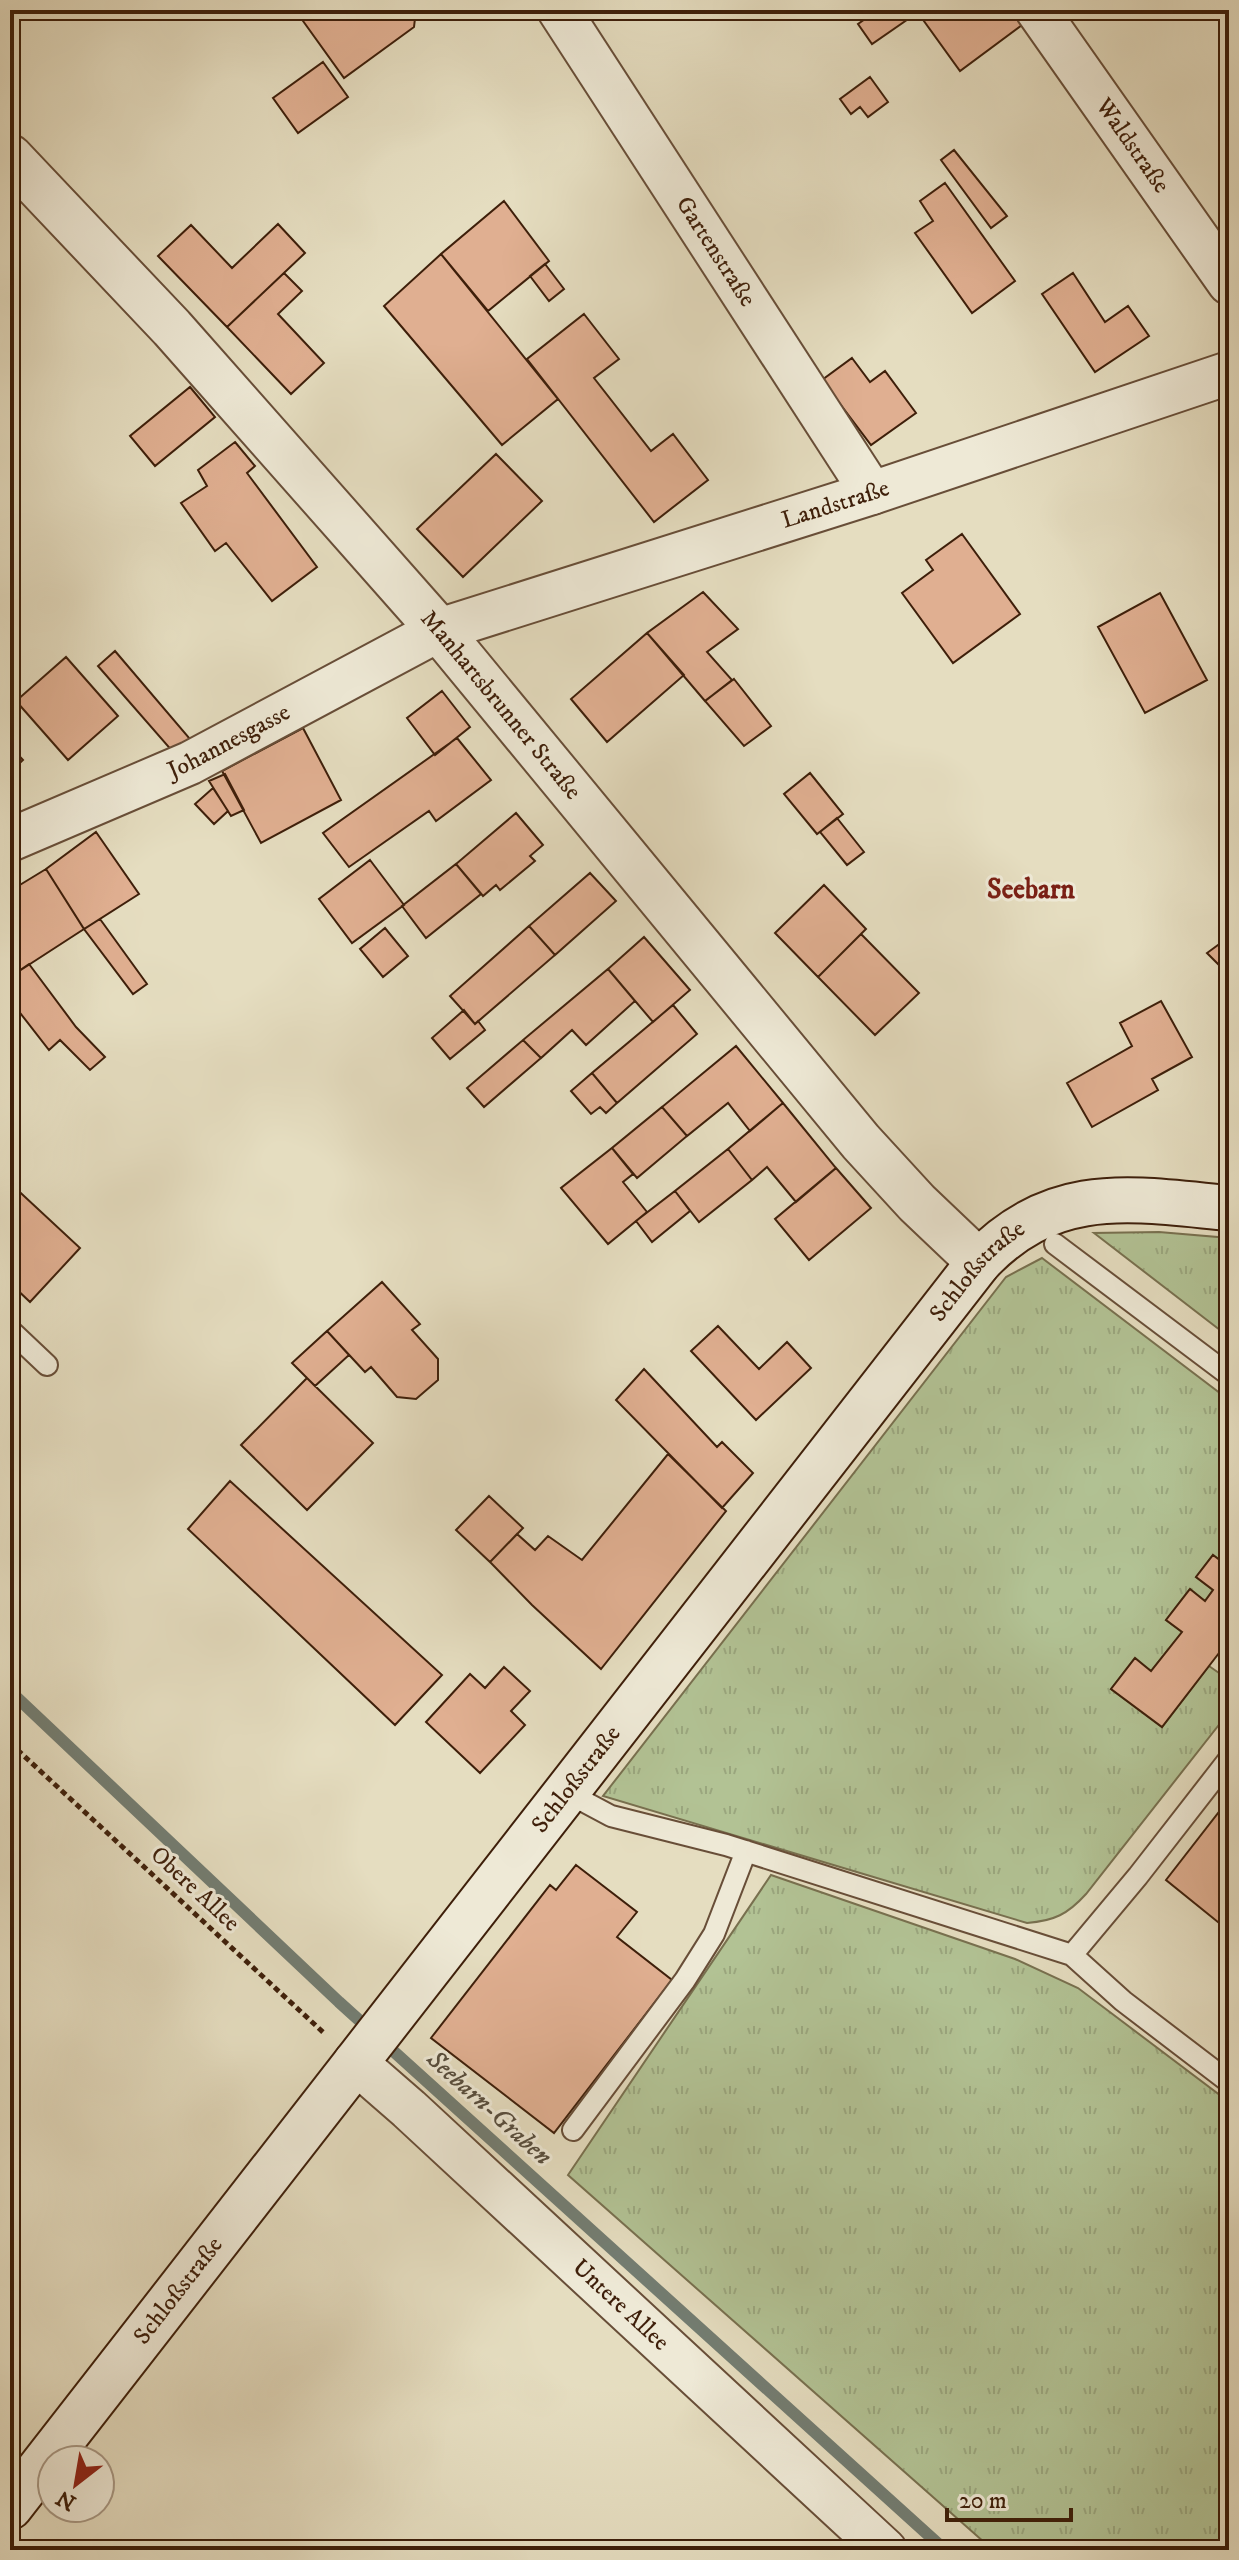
<svg xmlns="http://www.w3.org/2000/svg" width="1239" height="2560" font-family="'IM FELL DW Pica',serif">
  <style>
    .park { fill: url(#park-tufts); stroke: #78704f; stroke-width: 2 }
    .lines { fill: none; stroke-linecap: round; stroke-linejoin: round }
    .stream { stroke: #737d72; stroke-width: 12 }
    .building { fill: #e0af91; stroke: #3e1f0a; stroke-width: 2 }
    .service-casing { stroke: #684e38; stroke-width: 24 }
    .minor-casing { stroke: #684e38; stroke-width: 46 }
    .tertiary-casing { stroke: #684e38; stroke-width: 48 }
    .secondary-casing { stroke: #3e1f0a; stroke-width: 48 }
    .path { stroke: #3e1f0a; stroke-width: 5; stroke-dasharray: 6 4; stroke-linecap: butt }
    .service { stroke: #eee9d6; stroke-width: 20 }
    .minor { stroke: #eee9d6; stroke-width: 42 }
    .tertiary { stroke: #eee9d6; stroke-width: 44 }
    .secondary { stroke: #eee9d6; stroke-width: 44 }
    .labels { text-anchor: middle; dominant-baseline: central; stroke-width: 6; stroke-linejoin: round; paint-order: stroke }
    .street-label { font-size: 24px; fill: #3e1f0a; stroke: #eee9d6 }
    .water-label { font-size: 26px; font-style: italic; fill: #584e3e; stroke: #eee9d6 }
    .quarter-label { font-size: 28px; font-weight: bold; fill: #7a1f14; stroke: #eee9d6 }
  </style>
  <defs>
    <pattern id="park-tufts" width="24" height="20" patternUnits="userSpaceOnUse" patternTransform="scale(2)"><rect width="24" height="20" fill="#b2c294"/><path d="M3 7l-1-3M5 7V3M7 7l1-3M15 17l-1-3M17 17v-4M19 17l1-3" fill="none" stroke="#9aa67e"/></pattern>
  </defs>
  <rect width="100%" height="100%" fill="#e5ddc0"/>
  <filter id="stains"><feTurbulence type="fractalNoise" baseFrequency=".0025" numOctaves="4"/><feColorMatrix values="0 0 0 0 .2 0 0 0 0 .09 0 0 0 0 .02 0 0 0 .5 -.17"/></filter>
  <radialGradient id="worn" r=".72"><stop offset=".6" stop-color="#630" stop-opacity="0"/><stop offset="1" stop-color="#630" stop-opacity=".3"/></radialGradient>
  <path class="park" d="M1159,1232l70,6v99l-135,-104z
    M1042,1258l187,142v167l-16,-12 -17,22 17,13 -8,11 -16,-11 -23,30 16,12 -31,39 -17,-12 -23,30 51,38 47,-61 20,14v32l-143,182c-18,20 -32,27 -59,29l-424,-127 403,-519z
    M771,1875l244,84 63,29 151,114v448h-236l-425,-375z"/>
  <g class="lines">
    <path class="stream" d="M10,1691l329,311 606,548"/>
  </g>
  <path class="building" d="M303,10h113l-2,17 -70,51 -46,-64z
    M878,10h33l3,5 -42,29 -14,-20z
    M916,10h107l7,9 -70,52z
    M323,62l25,35 -50,36 -25,-35z
    M870,77l18,25 -20,15 -8,-10 -9,7 -11,-15z
    M954,150l53,66 -16,12 -50,-68z
    M945,183l70,98 -43,32 -57,-80 18,-12 -13,-20z
    M504,201l45,60 -61,50 -47,-57z
    M278,224l27,29 -78,74 -69,-71 33,-31 41,43z
    M441,254l117,145 -56,46 -118,-139z
    M545,264l19,25 -15,12 -19,-25z
    M284,273l18,18 -24,23 46,49 -33,31 -64,-67z
    M1073,273l32,49 23,-16 21,30 -54,36 -53,-78z
    M584,314l35,45 -25,19 57,73 22,-17 35,46 -54,42 -127,-163z
    M852,358l18,24 15,-11 31,42 -45,32 -49,-65z
    M190,387l25,30 -60,49 -25,-30z
    M235,442l20,24 -8,7 70,94 -45,34 -46,-58 -11,8 -34,-48 26,-17 -9,-16z
    M496,454l46,47 -79,76 -46,-48z
    M962,534l58,80 -67,49 -51,-70 31,-23 -7,-10z
    M703,592l35,37 -31,23 25,28 -27,21 -58,-68z
    M1160,593l47,87 -62,33 -47,-86z
    M647,633l37,42 -77,67 -36,-43z
    M115,651l75,88 -17,13 -75,-86z
    M66,657l52,59 -50,44 -52,-59z
    M734,679l37,47 -27,20 -39,-45z
    M442,691l28,36 -35,28 -28,-37z
    M303,728l38,72 -80,43 -39,-72z
    M457,738l34,42 -55,41 -7,-10 -80,56 -26,-34z
    M10,746l13,14 -13,12z
    M810,773l33,41 -26,20 -33,-40z
    M225,774l19,36 -13,6 -22,-35z
    M213,788l15,23 -14,13 -19,-20z
    M516,813l27,32 -13,11 5,5 -35,29 -4,-5 -13,11 -27,-32z
    M837,818l27,34 -17,13 -27,-33z
    M96,832l43,62 -55,35 -38,-60z
    M370,860l34,45 -52,38 -33,-44z
    M456,864l25,30 -55,44 -24,-32z
    M46,869l38,60 -74,48v-86z
    M590,873l26,28 -61,54 -26,-29z
    M824,885l42,44 -48,48 -43,-44z
    M100,919l47,65 -14,10 -49,-65z
    M529,926l26,29 -80,69 -25,-28z
    M385,928l23,28 -25,21 -23,-28z
    M861,934l58,59 -44,42 -57,-58z
    M644,937l46,53 -37,32 -45,-53z
    M1229,937v38l-22,-22z
    M29,964l47,63 29,30 -15,13 -30,-30 -11,10 -39,-50v-23z
    M608,969l27,32 -49,44 -14,-15 -31,28 -18,-18z
    M1161,1001l31,56 -40,22 6,11 -66,37 -25,-44 65,-37 -12,-23z
    M673,1005l24,29 -80,69 -25,-30z
    M464,1010l11,14 3,-3 7,9 -35,29 -18,-21z
    M523,1040l18,18 -57,49 -17,-19z
    M736,1046l47,57 -33,28 -22,-28 -41,33 -25,-29z
    M592,1073l25,30 -11,10 -6,-6 -9,7 -20,-23z
    M783,1103l53,65 -40,34 -29,-35 -15,13 -24,-31z
    M662,1107l25,29 -50,42 -25,-30z
    M612,1148l21,26 -10,8 24,30 -39,32 -47,-56z
    M728,1149l24,31 -53,42 -24,-31z
    M836,1168l35,40 -62,52 -34,-41z
    M10,1183l70,65 -50,54 -20,-19z
    M675,1191l15,20 -38,31 -16,-21z
    M382,1282l38,42 -8,6 26,29v21l-22,19 -19,-2 -26,-30 -6,5 -38,-41z
    M718,1326l41,43 28,-27 24,26 -55,52 -65,-69z
    M327,1331l22,24 -34,31 -23,-23z
    M644,1369l73,78 5,-5 31,31 -31,35 -106,-108z
    M307,1378l66,65 -66,67 -66,-65z
    M668,1454l58,57 -125,158 -69,-64 -42,-43 27,-28 18,16 13,-14 34,24z
    M230,1481l212,194 -47,50 -207,-196z
    M489,1496l34,32 -33,34 -34,-32z
    M1213,1555l16,12v73l-67,87 -51,-38 24,-31 16,13 31,-39 -16,-12 24,-31 15,12 8,-11 -17,-13z
    M504,1667l26,24 -19,20 14,14 -45,48 -54,-51 44,-48 15,14z
    M1229,1799v132l-63,-51z
    M576,1865l61,47 -20,25 55,43 -118,153 -123,-95 119,-153 6,5z"/>
  <g class="lines">
    <defs>
      <path id="service" d="M1055,1244l174,131
        M10,1330l37,35
        M566,1792l45,24 115,29 346,110 66,-79 91,-117
        M1072,1955l51,46 106,81
        M573,2130l112,-150 29,-46 32,-83"/>
      <g id="minor">
        <path id="s1" d="M559,10l313,483"/>
        <path id="s2" d="M1037,10l192,273"/>
        <path id="s3" d="M10,840l180,-77 249,-133 433,-137 357,-120"/>
        <path id="s4" d="M355,2062l54,47 476,441"/>
      </g>
      <g id="tertiary">
        <path id="s5" d="M10,157l162,171 267,302 422,512 56,61 62,59"/>
      </g>
      <g id="secondary">
        <path id="s6" d="M10,2507l969,-1245c75,-79 152,-63 250,-54"/>
      </g>
    </defs>
    <use href="#service" class="service-casing"/>
    <use href="#minor" class="minor-casing"/>
    <use href="#tertiary" class="tertiary-casing"/>
    <use href="#secondary" class="secondary-casing"/>
    <path class="path" d="M10,1743l315,291"/>
    <use href="#service" class="service"/>
    <use href="#minor" class="minor"/>
    <use href="#tertiary" class="tertiary"/>
    <use href="#secondary" class="secondary"/>
  </g>
  <g class="labels">
    <g class="street-label">
      <text stroke="none"><textPath href="#s2" startOffset="166">Waldstraße</textPath></text>
      <text stroke="none"><textPath href="#s1" startOffset="288">Gartenstraße</textPath></text>
      <text stroke="none"><textPath href="#s3" startOffset="894">Landstraße</textPath></text>
      <text stroke="none"><textPath href="#s5" startOffset="736">Manhartsbrunner Straße</textPath></text>
      <text stroke="none"><textPath href="#s3" startOffset="240">Johannesgasse</textPath></text>
      <text stroke="none"><textPath href="#s6" startOffset="1570">Schloßstraße</textPath></text>
      <text stroke="none"><textPath href="#s6" startOffset="922">Schloßstraße</textPath></text>
      <text transform="translate(195 1889) rotate(43)">Obere Allee</text>
      <text stroke="none"><textPath href="#s6" startOffset="274">Schloßstraße</textPath></text>
      <text stroke="none"><textPath href="#s4" startOffset="360">Untere Allee</textPath></text>
    </g>
    <g class="water-label">
      <text transform="translate(489 2108) rotate(42)">Seebarn-Graben</text>
    </g>
    <g class="quarter-label">
      <text x="1031" y="889">Seebarn</text>
    </g>
  </g>
  <rect width="1239" height="2560" fill="none" stroke="#e5ddc0" stroke-width="40"/>
  <rect x="12" y="12" width="1215" height="2536" fill="none" stroke="#3e1f0a" stroke-width="4"/>
  <rect x="20" y="20" width="1199" height="2520" fill="none" stroke="#3e1f0a" stroke-width="2"/>
  <g transform="translate(76 2484) rotate(211)"><circle r="38" fill="#eee9d6" stroke="#a89884" stroke-width="2"/>
  <path d="M0-6L14 30L0 20L-14 30Z" fill="#8f2418"/>
  <text y="-12" font-size="22" font-weight="bold" text-anchor="middle" fill="#3e1f0a">N</text>
  </g>
  <path d="M947 2508v12h124v-12" fill="none" stroke="#3e1f0a" stroke-width="4"/>
  <text x="959" y="2508" font-size="24" fill="#3e1f0a" stroke="#eee9d6" stroke-width="6" paint-order="stroke">20 m</text>
  <rect width="100%" height="100%" filter="url(#stains)"/>
  <rect width="100%" height="100%" fill="url(#worn)"/>
</svg>
